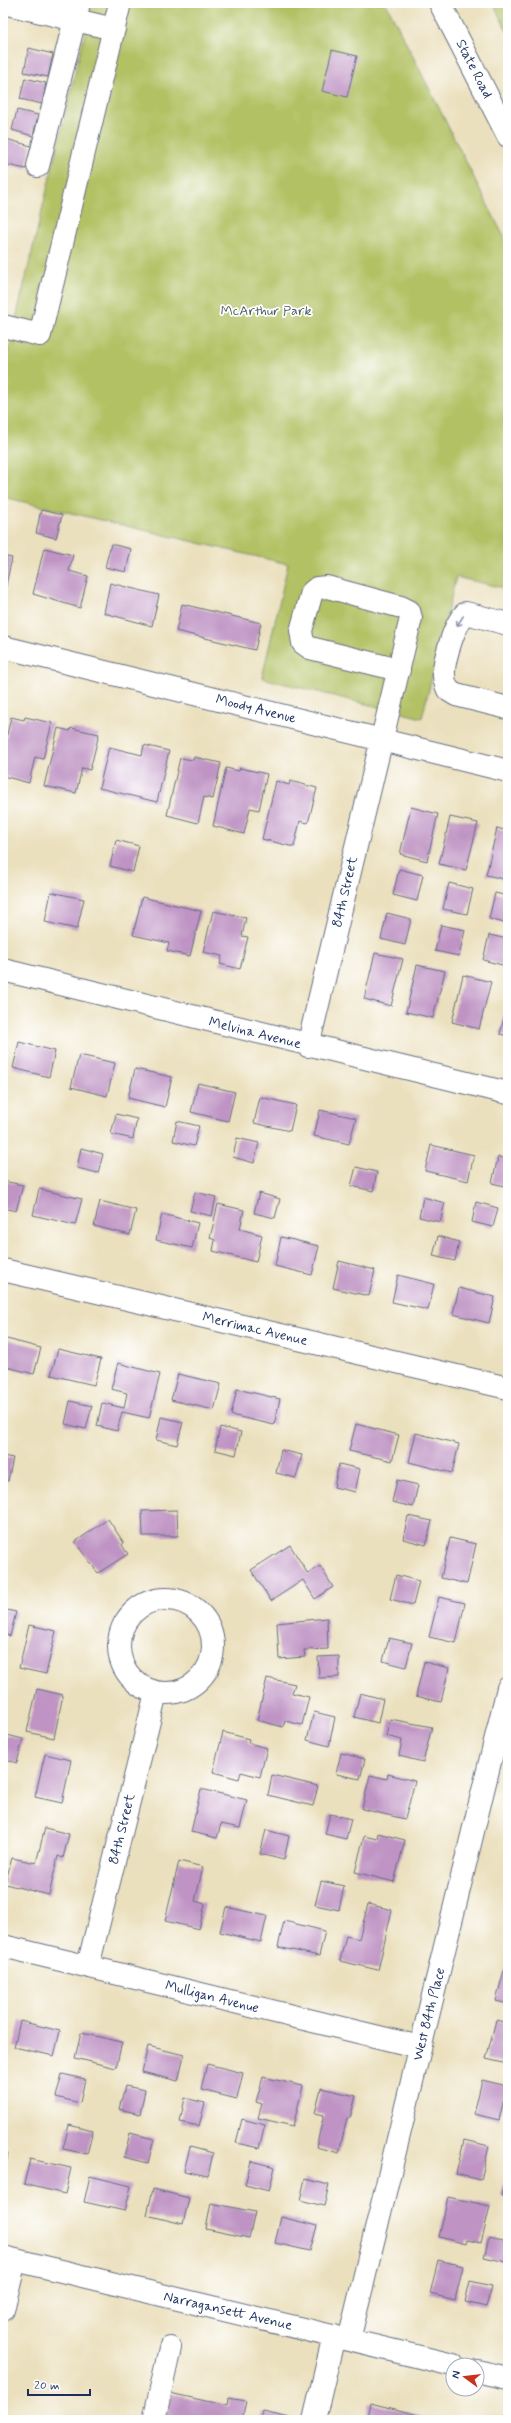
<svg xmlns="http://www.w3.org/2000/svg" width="511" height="2423" font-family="Mynerve,sans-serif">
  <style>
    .green { fill: #b2c163; stroke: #667860 }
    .building { fill: #bf94c4 }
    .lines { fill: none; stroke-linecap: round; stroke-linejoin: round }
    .minor-casing { stroke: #646d7f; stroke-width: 24 }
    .minor { stroke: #fff; stroke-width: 22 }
    .oneway { stroke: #8d97ae }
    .labels { text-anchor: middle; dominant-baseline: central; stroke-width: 3.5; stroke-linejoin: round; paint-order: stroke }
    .street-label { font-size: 14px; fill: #1b2f5e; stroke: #fff }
    .park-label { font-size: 14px; fill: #485b60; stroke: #fff }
  </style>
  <rect width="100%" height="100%" fill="#fff"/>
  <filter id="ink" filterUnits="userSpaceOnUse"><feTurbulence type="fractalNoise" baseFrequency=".025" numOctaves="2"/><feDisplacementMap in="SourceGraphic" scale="8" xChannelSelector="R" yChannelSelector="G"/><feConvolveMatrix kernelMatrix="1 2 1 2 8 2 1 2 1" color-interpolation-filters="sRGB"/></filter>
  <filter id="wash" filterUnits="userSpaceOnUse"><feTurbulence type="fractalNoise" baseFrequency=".012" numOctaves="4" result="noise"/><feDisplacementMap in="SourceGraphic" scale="16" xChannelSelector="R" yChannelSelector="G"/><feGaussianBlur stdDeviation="0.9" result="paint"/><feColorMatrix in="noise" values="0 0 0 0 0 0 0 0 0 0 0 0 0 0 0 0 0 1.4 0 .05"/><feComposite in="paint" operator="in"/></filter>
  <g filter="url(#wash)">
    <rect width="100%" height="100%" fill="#ebe0bd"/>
    <path class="green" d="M92,3h294l122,242v344l-52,-12 -34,141 -160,-40 26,-114 -285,-67v-125z
      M493,3h15v30z"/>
    <g id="blocks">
      <path class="building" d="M29,48l24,6 -5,23 -24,-5z
        M332,50l25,6 -10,41 -25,-6z
        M25,78l21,5 -4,21 -22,-5z
        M17,110l21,5 -5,21 -21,-6z
        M6,139l25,7 -5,23 -23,-5z
        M41,510l21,5 -6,23 -20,-5z
        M111,544l20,5 -5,23 -21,-5z
        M44,548l29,7 -4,16 19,5 -8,32 -47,-14z
        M3,556l9,2 -7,31 -2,-1z
        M110,583l49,12 -7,31 -48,-13z
        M182,604l79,19 -6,27 -79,-19z
        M11,717l13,3 1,-3 27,6 -9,36 -8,-2 -6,26 -26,-7v-24z
        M58,728l12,3 1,-3 28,6 -9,36 -8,-2 -6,25 -32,-7z
        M144,745l25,6 -12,51 -58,-14 10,-41 33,8z
        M194,757l27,6 -8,36 -9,-2 -6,26 -31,-8 13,-57 13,2z
        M226,768l13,3 1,-3 27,6 -8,36 -9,-2 -6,26 -31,-8z
        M276,781l13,4 1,-4 27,7 -9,35 -8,-2 -6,26 -32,-8z
        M411,807l27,7 -11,47 -27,-7z
        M450,817l28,6 -12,47 -27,-6z
        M497,828l11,3v49l-22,-5z
        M116,840l23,6 -6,26 -23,-6z
        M399,869l24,6 -6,26 -24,-6z
        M449,883l24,6 -6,25 -24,-5z
        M51,892l33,7 -7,30 -32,-7z
        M495,893l13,3v28l-19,-5z
        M142,897l59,14 -11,45 -23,-5 2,-8 -36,-8z
        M213,911l33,7 -4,18 6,1 -8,32 -20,-5 2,-8 -19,-4z
        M387,913l24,6 -6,26 -24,-6z
        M441,925l24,5 -6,26 -24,-5z
        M489,935l19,4 -2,27 -23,-6z
        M375,953l28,6 -12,47 -27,-7z
        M417,965l28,6 -12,47 -27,-6z
        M463,975l28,7 -12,47 -27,-7z
        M508,1001v35l-8,-2z
        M19,1042l36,9 -6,26 -36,-9z
        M79,1055l36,8 -8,33 -36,-9z
        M135,1069l37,8 -7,30 -37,-9z
        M198,1083l37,9 -7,29 -37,-9z
        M260,1097l36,8 -6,26 -36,-8z
        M320,1110l36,8 -7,26 -35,-8z
        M116,1114l21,5 -4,20 -22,-5z
        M177,1121l22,5 -5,20 -21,-5z
        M237,1138l22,5 -5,20 -21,-6z
        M431,1145l43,10 -6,26 -43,-10z
        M81,1148l22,6 -5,19 -21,-5z
        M498,1157l10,2v28l-16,-4z
        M356,1167l21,5 -4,19 -22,-5z
        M3,1181l20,4 -7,26 -13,-3z
        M39,1189l43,10 -7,26 -42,-10z
        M195,1192l21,5 -4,19 -22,-5z
        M259,1193l21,6 -5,19 -21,-5z
        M423,1197l22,6 -5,19 -21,-5z
        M100,1201l36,9 -6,25 -36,-9z
        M476,1202l22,6 -5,19 -21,-5z
        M218,1204l26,6 -4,19 22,6 -6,27 -43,-11 2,-11 -5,-2z
        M162,1214l36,9 -6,25 -36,-8z
        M438,1236l21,6 -4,19 -22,-5z
        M281,1237l38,9 -7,29 -37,-9z
        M339,1261l36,9 -6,26 -36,-8z
        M398,1275l36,9 -6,26 -36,-8z
        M459,1288l36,9 -6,26 -36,-9z
        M3,1338l38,10 -7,26 -31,-8z
        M58,1349l43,10 -7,26 -43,-10z
        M118,1363l42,11 -11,44 -27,-6 -5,19 -20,-5 5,-23 22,5 3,-15 -16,-4z
        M178,1374l43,10 -7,26 -43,-10z
        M237,1389l43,10 -6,26 -43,-10z
        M70,1401l22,5 -6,23 -21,-5z
        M161,1417l22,5 -6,23 -21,-5z
        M356,1424l43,11 -7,26 -43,-10z
        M220,1427l21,5 -5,23 -21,-5z
        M416,1433l43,11 -7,29 -43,-11z
        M281,1450l21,5 -6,23 -20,-5z
        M3,1456l10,2 -5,23 -5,-1z
        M339,1464l21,5 -5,23 -21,-5z
        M397,1480l21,5 -5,22 -21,-5z
        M177,1510l1,26h-35l-1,-25z
        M408,1516l24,5 -6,24 -23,-6z
        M108,1519l16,24 -2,2 6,9 -30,19 -23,-31z
        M450,1538l26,6 -9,40 -26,-6z
        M290,1545l18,29 12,-8 13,21 -18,12 -12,-19 -32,21 -20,-31z
        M396,1575l23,6 -6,24 -23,-6z
        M439,1597l26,6 -9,40 -27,-6z
        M3,1609l13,3 -6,24 -7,-2z
        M327,1618l1,31 -24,1 1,7 -26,2 -2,-36z
        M29,1625l27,6 -10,43 -27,-6z
        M389,1638l23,5 -6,24 -23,-6z
        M339,1656v21l-20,1 -1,-21z
        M424,1662l25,6 -8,34 -25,-6z
        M267,1678l28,6 -3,9 17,4 -7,28 -17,-4 -2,6 -26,-7z
        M37,1689l26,6 -9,43 -27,-6z
        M360,1693l23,6 -5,24 -24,-6z
        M314,1712l21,5 -6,29 -22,-6z
        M390,1719l42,8 -9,35 -24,-6 3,-16 -16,-4z
        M223,1732l26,7 -1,4 19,5 -7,29 -19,-5 -2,7 -26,-7z
        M3,1734l20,5 -6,24 -14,-4z
        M341,1753l24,6 -5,20 -24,-5z
        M45,1754l26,6 -9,43 -27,-6z
        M388,1774l27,7 -10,38 -43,-10 8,-34 17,4z
        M272,1775l46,11 -5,20 -45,-11z
        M201,1789l46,11 -7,28 -19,-4 -4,14 -26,-6z
        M330,1814l21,5 -5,20 -21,-5z
        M45,1828l24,6 -6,24 -5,-2 -9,39 -44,-11 7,-26 24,5z
        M266,1830l23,6 -5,24 -24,-6z
        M378,1833l27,7 -11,42 -39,-10 9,-36 13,3z
        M179,1861l24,6 -8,34 10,3 -6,25 -34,-8z
        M321,1881l23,5 -5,24 -24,-5z
        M368,1904l24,6 -14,60 -38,-9 6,-25 13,3z
        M226,1907l41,9 -6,26 -41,-10z
        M284,1921l41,10 -6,25 -41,-9z
        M508,1955v49l-12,-3z
        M496,2020l12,3v41l-22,-5z
        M20,2021l40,10 -6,25 -40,-9z
        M81,2033l41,9 -6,26 -41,-10z
        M148,2046l36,9 -6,26 -36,-9z
        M207,2064l36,9 -6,26 -36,-9z
        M62,2074l23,5 -5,24 -24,-6z
        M263,2077l40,9 -10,40 -35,-8 4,-14 -6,-2z
        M482,2080l25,6 -8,34 -25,-6z
        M125,2086l20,4 -5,24 -21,-5z
        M321,2088l35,8 -6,22h-3l-8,35 -23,-6 8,-32 -9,-2z
        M185,2098l20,5 -6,23 -19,-4z
        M242,2119l23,6 -6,23 -23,-5z
        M69,2125l24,6 -6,23 -24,-5z
        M130,2133l24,6 -6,24 -24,-6z
        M464,2140l25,6 -8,34 -25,-6z
        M190,2147l23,6 -5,23 -24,-5z
        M3,2151l5,2 -4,18h-1z
        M30,2159l41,9 -6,26 -41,-10z
        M251,2161l24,6 -6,24 -24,-6z
        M90,2176l41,10 -6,25 -41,-9z
        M506,2177h2v21l-7,-2z
        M305,2179l24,6 -5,21 -24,-6z
        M153,2189l36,9 -6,26 -36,-9z
        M448,2197l42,9 -9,37 -14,-3 -1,4 -27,-7z
        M211,2203l44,9 -6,26 -43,-9z
        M281,2217l36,9 -7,25 -35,-8z
        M489,2238l19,4 -2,20 -22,-5z
        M438,2260l25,6 -8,34 -25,-6z
        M470,2281l22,5 -6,21 -21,-5z
        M170,2393l58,13 1,-8 17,3 -4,19h-78z
        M370,2403l57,14 -1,3h-65l1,-4 5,1z
        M263,2412l27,6 -1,2h-28z"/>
    </g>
  </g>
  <g filter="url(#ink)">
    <use href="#blocks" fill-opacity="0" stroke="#646d7f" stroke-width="1"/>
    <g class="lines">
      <defs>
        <path id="minor" d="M3,3l111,26
          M440,3l68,133
          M38,166l41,-163
          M3,326l37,9 80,-332
          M508,624l-42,-11c-11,8 -23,49 -22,62 0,6 2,10 4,15l8,5 52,13
          M3,647l505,124
          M3,970l505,123
          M308,1046l103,-428 -2,-7 -8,-4 -74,-20 -10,1 -5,4 -11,39 2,12 7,5 89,22
          M3,1270l505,118
          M119 1646a47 47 0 1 1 94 0a47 47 0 1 1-94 0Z
          M3,1946l417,101
          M88,1966l68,-273
          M3,2257l450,108
          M3,2310l12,-50
          M349,2340l159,-652
          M477,2371l31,7
          M154,2420l16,-72
          M314,2420l20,-84"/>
      </defs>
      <use href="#minor" class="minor-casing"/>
      <use href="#minor" class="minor"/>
    </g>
    <defs><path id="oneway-shaft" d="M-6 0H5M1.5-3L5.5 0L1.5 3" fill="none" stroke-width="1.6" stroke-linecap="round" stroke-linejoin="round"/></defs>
    <use class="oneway" href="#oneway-shaft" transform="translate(460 621) rotate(123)"/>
  </g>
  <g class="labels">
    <g class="street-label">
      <text transform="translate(474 69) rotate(63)">State Road</text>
      <text transform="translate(256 709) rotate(14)">Moody Avenue</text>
      <text transform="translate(345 892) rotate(-77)">84th Street</text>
      <text transform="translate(255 1033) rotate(14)">Melvina Avenue</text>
      <text transform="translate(255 1329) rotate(13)">Merrimac Avenue</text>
      <text transform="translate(122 1829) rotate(-76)">84th Street</text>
      <text transform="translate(212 1997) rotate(14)">Mulligan Avenue</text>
      <text transform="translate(429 2014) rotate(-76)">West 84th Place</text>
      <text transform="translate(228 2311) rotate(13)">Narragansett Avenue</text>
    </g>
    <g class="park-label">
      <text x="266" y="311">McArthur Park</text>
    </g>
  </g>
  <rect width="511" height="2423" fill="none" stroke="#fff" stroke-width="16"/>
  <g transform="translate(465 2377) rotate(285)"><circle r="19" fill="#ffffff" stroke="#a4acbf"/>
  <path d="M0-3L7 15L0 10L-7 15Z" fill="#c8321e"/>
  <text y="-6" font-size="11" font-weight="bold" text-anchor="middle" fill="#1b2f5e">N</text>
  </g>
  <path d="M28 2389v6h62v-6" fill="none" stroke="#1b2f5e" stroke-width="2"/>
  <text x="34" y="2389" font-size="12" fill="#1b2f5e" stroke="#ffffff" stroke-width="3" paint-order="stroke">20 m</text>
</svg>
